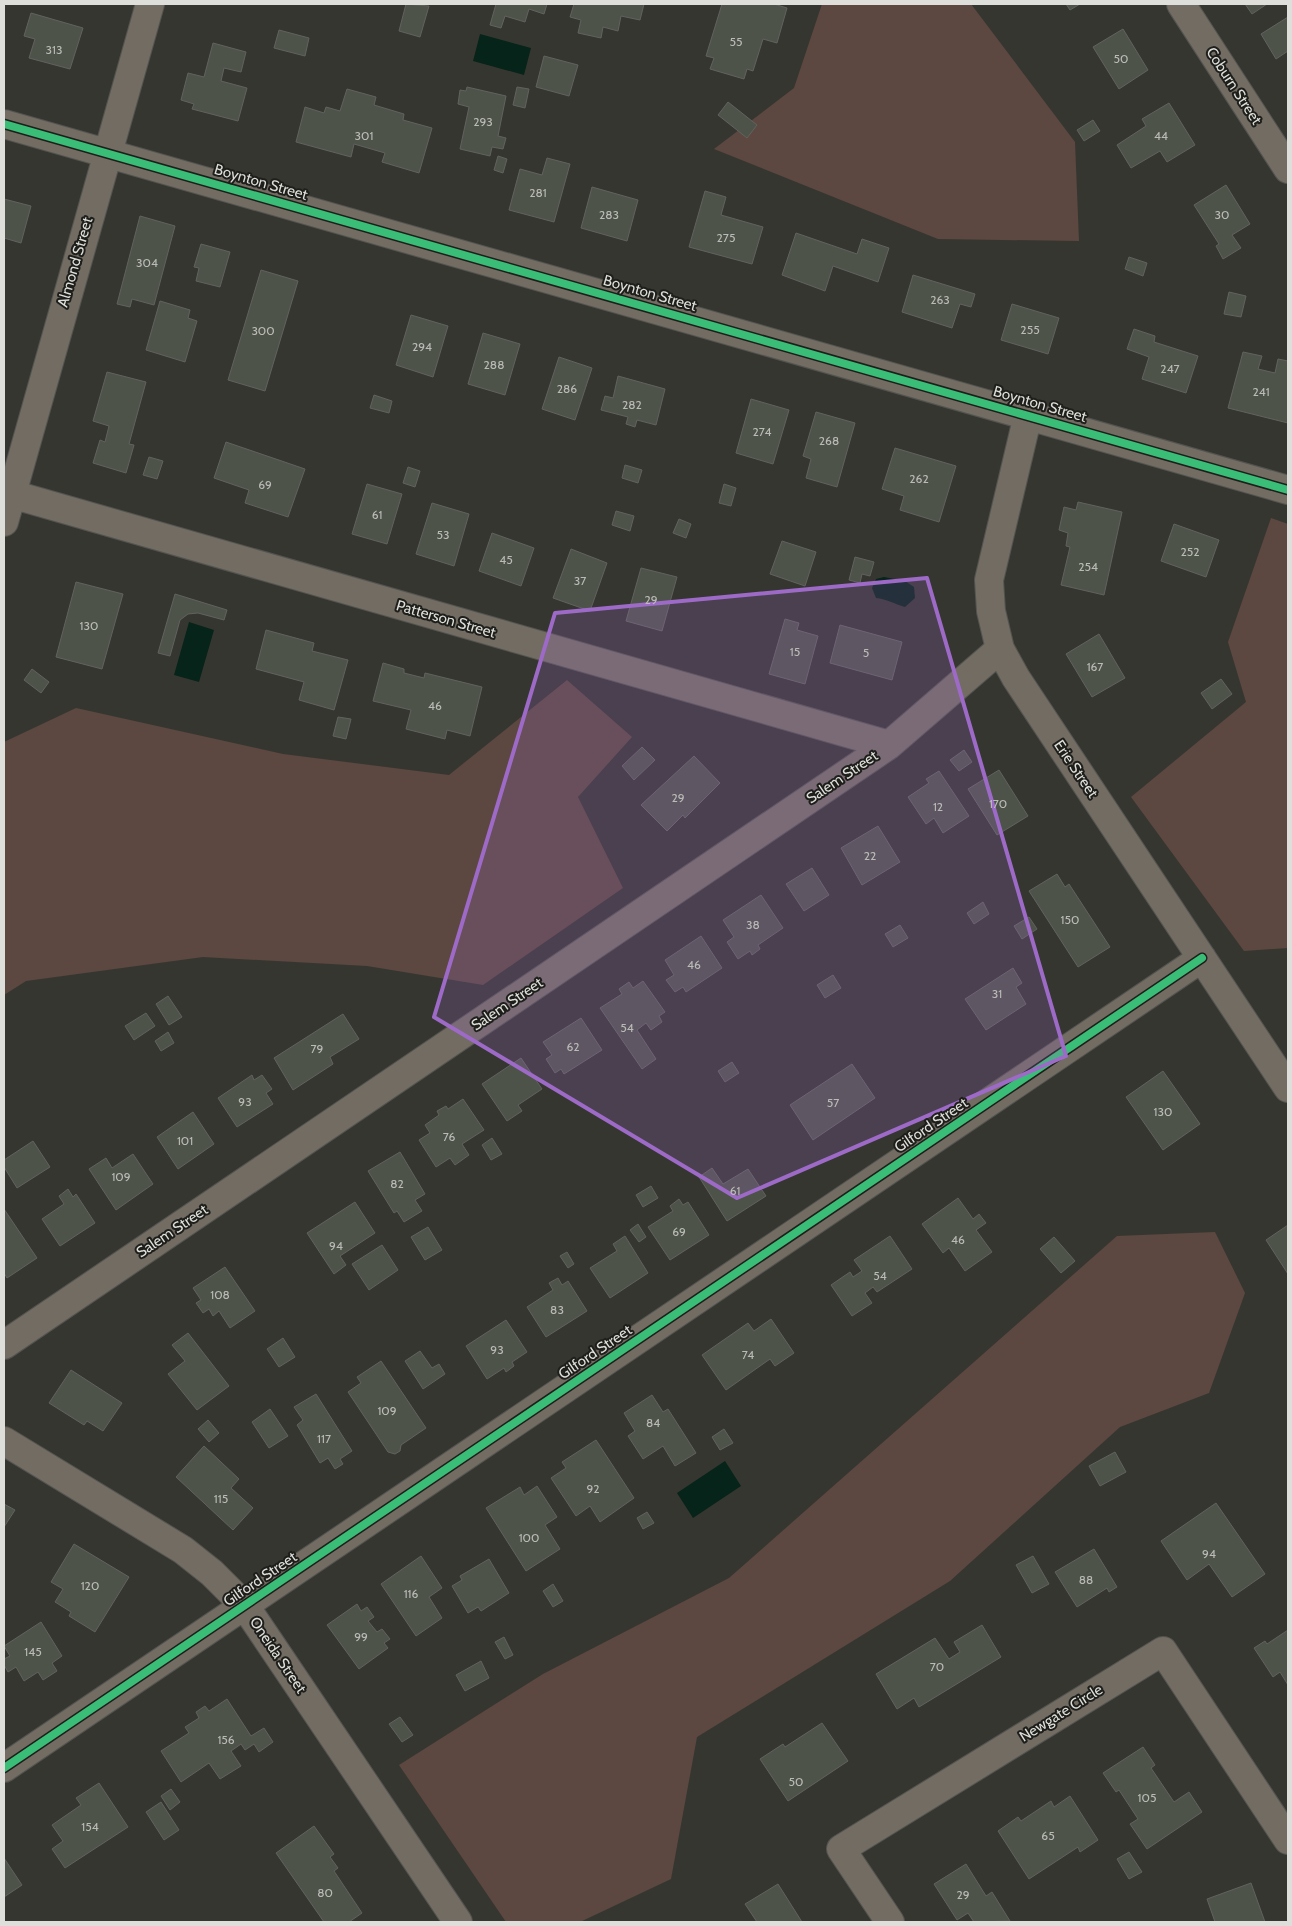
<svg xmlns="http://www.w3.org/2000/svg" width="1292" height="1926" font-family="Cabin,sans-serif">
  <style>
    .green { fill: #5c4840 }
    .water { fill: #06241a }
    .building { fill: #4e534a; stroke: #61625f }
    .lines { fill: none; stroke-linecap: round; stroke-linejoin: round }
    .minor-casing { stroke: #535350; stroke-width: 30 }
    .minor { stroke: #726c62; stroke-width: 28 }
    .cycleway-casing { stroke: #1e1e1b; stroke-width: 11 }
    .cycleway { stroke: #3abd76; stroke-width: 8 }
    .marked { fill: #9e6ac8; fill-opacity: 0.2; stroke: #9e6ac8; stroke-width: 4; stroke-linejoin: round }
    .labels { text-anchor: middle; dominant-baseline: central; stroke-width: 4; stroke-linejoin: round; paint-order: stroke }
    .number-label { font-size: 12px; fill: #babbb6 }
    .street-label { font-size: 15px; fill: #dededa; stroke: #1e1e1b }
  </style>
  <rect width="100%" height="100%" fill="#363631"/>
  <path class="green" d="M822,4h149l104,138 4,99 -141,-2 -224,-90 80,-61z
    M1271,518l17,6v424l-44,3 -113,-154 115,-95 -18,-60z
    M567,680l65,57 -54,60 45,91 -140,97 -116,-19 -164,-9 -177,24 -22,14v-253l72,-34 207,46 166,21z
    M1215,1232l30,61 -36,100 -89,34 -170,154 -253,156 -26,142 -91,43h-74l-107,-157 144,-91 186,-96 388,-342z"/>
  <path class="water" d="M480,34l51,14 -7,27 -51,-14z
    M884,577l21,4 9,6 1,11 -10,9c-11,-3 -18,-8 -29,-9l-4,-10 4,-9z
    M189,622l25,8 -15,52 -25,-7z
    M725,1461l16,25 -48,32 -16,-25z"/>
  <path class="building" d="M406,4l23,2 -9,31 -21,-6z
    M496,4h51l-3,10 -15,-5 -4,13 -20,-6 -4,12 -11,-3z
    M574,4h70l-4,16 -19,-4 -3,15 -15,-4 -2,11 -23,-5 3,-13 -11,-3z
    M722,4h52l13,4 -10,35 -14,-4 -10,32 -6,-2 -3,10 -34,-10 4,-11 -8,-2z
    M1066,4h14l-10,6z
    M1245,4h22l-15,10z
    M31,13l52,15 -13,41 -41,-11 6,-19 -11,-3z
    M1288,17v34l-12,8 -15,-25z
    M1123,29l25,41 -29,19 -26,-42z
    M279,30l30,8 -4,18 -31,-8z
    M213,43l33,9 -5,20 -17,-4 -3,13 26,7 -9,33 -46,-12 2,-5 -13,-4 7,-27 16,4z
    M544,56l34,9 -9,31 -33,-9z
    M467,87l39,9 -8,40 8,2 -3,11 -11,-2 -2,9 -30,-7 9,-42 -11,-3 2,-14 6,1z
    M517,87l12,2 -4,19 -12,-3z
    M347,89l29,8 -2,8 30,9 -1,6 29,8 -13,45 -37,-11 3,-9 -31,-9 -3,13 -55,-15 9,-35 19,6 2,-6 14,4z
    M728,102l29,23 -10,13 -29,-23z
    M1169,103l26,42 -28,17 -7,-11 -29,17 -14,-23 29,-19 -4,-7z
    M1093,120l7,11 -16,10 -7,-11z
    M498,156l9,3 -4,14 -9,-3z
    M547,158l23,6 -16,58 -45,-12 11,-41 22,6z
    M1226,185l24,39 -18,11 9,13 -18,11 -7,-13 3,-2 -25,-39z
    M592,187l46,13 -11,41 -46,-13z
    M705,191l21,6 -5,18 42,12 -11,37 -63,-17z
    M4,199l27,7 -10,37 -17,-5z
    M140,216l35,10 -21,79 -22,-6 -2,8 -13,-3z
    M796,233l61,21 5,-15 27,9 -11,34 -45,-16 -8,25 -43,-16z
    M201,244l29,8 -10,35 -24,-6 3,-13 -5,-1z
    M1129,257l18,6 -4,13 -18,-7z
    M261,270l37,11 -33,110 -37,-11z
    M913,275l62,19 -4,13 -11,-3 -8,24 -50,-16z
    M1229,292l17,4 -5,21 -17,-3z
    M160,301l30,9 -2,8 9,3 -12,41 -39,-12z
    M1012,304l47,14 -11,36 -47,-14z
    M411,315l37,11 -15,51 -37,-12z
    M1134,329l21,7 -1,6 44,14 -12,37 -44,-14 7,-22 -22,-8z
    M483,333l37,11 -15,51 -37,-11z
    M1243,352l19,4 -4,13 17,4 3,-14 10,2v62l-60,-15z
    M559,357l33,11 -17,52 -33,-11z
    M107,372l39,10 -17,62 5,1 -8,28 -33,-10 7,-23 5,2 4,-16 -16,-5z
    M618,376l47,13 -9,36 -19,-5 -2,7 -9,-3 2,-7 -27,-7 4,-14 8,2z
    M374,395l18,6 -3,12 -19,-5z
    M751,399l38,11 -16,54 -37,-11z
    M816,412l39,11 -18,64 -31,-9 5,-19 -8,-3z
    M226,442l79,27 -17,48 -43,-14 4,-13 -35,-12z
    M895,448l61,18 -17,56 -39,-12 4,-14 -22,-7z
    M149,457l14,4 -6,18 -14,-4z
    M625,465l17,5 -4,13 -16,-5z
    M408,467l12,4 -5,16 -12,-4z
    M367,484l35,10 -15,50 -35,-10z
    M724,484l12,4 -5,18 -12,-3z
    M1078,502l44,10 -18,83 -43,-10 9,-38 -4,-1 2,-13 -9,-3 5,-23 12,3z
    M432,503l37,11 -15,52 -38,-12z
    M616,511l18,5 -4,15 -18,-6z
    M679,519l12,5 -5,14 -13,-5z
    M1174,524l45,16 -13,37 -45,-16z
    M492,533l42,15 -13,38 -42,-15z
    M782,541l34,11 -11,34 -35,-12z
    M571,549l36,14 -17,48 -37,-13z
    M855,557l19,5 -4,14 -8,-2 -2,9 -11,-3z
    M641,568l36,9 -15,54 -36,-10z
    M76,582l47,12 -21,75 -46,-12z
    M175,594l52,16 -3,10 -26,-7 -10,1 -8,6 -10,36 -12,-3z
    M785,619l14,4 -2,7 21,6 -13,48 -36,-10z
    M840,625l62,17 -10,38 -62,-17z
    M266,630l48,13 -2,8 36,9 -14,50 -35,-10 5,-18 -48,-13z
    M1099,634l26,44 -33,19 -26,-43z
    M383,663l21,6v4l20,5 1,-5 57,14 -12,49 -23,-6 -2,9 -39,-10 5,-19 -38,-9z
    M32,669l17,13 -8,11 -17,-13z
    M1221,679l11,15 -20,15 -11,-16z
    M338,717l13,2 -5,20 -13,-3z
    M642,747l13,13 -21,20 -12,-14z
    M964,750l8,12 -13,9 -9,-11z
    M694,756l26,27 -35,35 -2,-3 -16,16 -26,-26z
    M999,770l29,46 -31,19 -29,-46z
    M939,771l30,45 -26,17 -9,-15 -8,6 -18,-27 21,-14 -3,-4z
    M878,826l22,36 -38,23 -21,-37z
    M812,868l17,27 -25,16 -18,-27z
    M1057,874l8,13 4,-3 41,63 -32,20 -49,-76z
    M761,895l22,33 -25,17 2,4 -8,6 -2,-4 -12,8 -11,-17 7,-5 -11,-17z
    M983,902l6,12 -15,10 -7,-11z
    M1029,917l8,12 -15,10 -8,-13z
    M900,925l8,13 -15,9 -8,-13z
    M701,936l21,32 -36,24 -3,-5 -8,5 -9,-12 8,-5 -9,-15z
    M1013,968l9,15 -6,4 10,17 -40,26 -21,-31z
    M833,975l8,13 -16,10 -8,-13z
    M643,981l22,31 -6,4 3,6 -11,8 -5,-7 -9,7 19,29 -14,10 -42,-61 22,-14 -3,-5 10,-7 4,6z
    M168,996l14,21 -13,8 -13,-21z
    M146,1013l9,13 -21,14 -9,-14z
    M343,1014l16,25 -29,18 3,7 -40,26 -19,-32z
    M581,1018l21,32 -38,24 -3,-5 -6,4 -9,-14 6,-4 -9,-13z
    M168,1032l6,11 -13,8 -6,-10z
    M521,1058l21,31 -24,16 4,6 -15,10 -25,-37z
    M732,1062l7,11 -14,9 -7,-11z
    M852,1064l23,34 -62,42 -23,-35z
    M1163,1071l37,53 -37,26 -37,-53z
    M252,1075l2,5 8,-5 10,14 -6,4 7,11 -36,23 -19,-29z
    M463,1099l21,31 -22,14 7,11 -14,10 -5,-7 -14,9 -17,-27 11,-7 -5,-8 14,-10 -2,-4 9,-5 2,3z
    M193,1112l21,32 -36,25 -21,-32z
    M492,1138l10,16 -11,6 -9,-15z
    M33,1141l17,26 -33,21 -13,-21v-7z
    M400,1152l25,42 -10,6 7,11 -18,11 -7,-11 -3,2 -26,-42z
    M133,1154l20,30 -37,26 -27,-41 17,-11 6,10z
    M712,1168l11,16 25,-15 18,27 -39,25 -28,-44z
    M651,1186l7,12 -15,9 -7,-12z
    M68,1189l5,8 3,-3 19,29 -35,23 -18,-27 22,-15 -5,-8z
    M958,1198l15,21 6,-5 7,9 -10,7 16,22 -27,19 -16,-23 -6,5 -21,-29z
    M679,1199l4,6 5,-3 21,33 -39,25 -22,-33 25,-16 -3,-5z
    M355,1202l20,31 -35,23 6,9 -12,9 -27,-41z
    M4,1209l33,49 -30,20 -3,-5z
    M638,1224l8,13 -7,5 -9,-12z
    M1288,1225v49l-22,-34z
    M428,1227l14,23 -17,10 -14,-23z
    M625,1236l23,37 -38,25 -20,-30 27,-17 -4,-7z
    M890,1236l22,33 -35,23 -4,-5 -8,6 7,10 -20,13 -21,-31 19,-13 3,5 9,-6 -8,-11z
    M1054,1237l21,24 -14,12 -21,-24z
    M382,1245l16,25 -29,20 -17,-26z
    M567,1252l7,12 -6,4 -8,-12z
    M225,1267l30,44 -25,17 -11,-17 -6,5 -4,-7 -6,4 -7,-10 5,-3 -8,-12z
    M558,1278l4,7 6,-4 19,30 -41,26 -19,-30 26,-17 -4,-7z
    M771,1319l23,34 -19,13 -5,-7 -44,31 -24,-35 46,-32 6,8z
    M506,1320l21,32 -15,10 2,4 -8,6 -2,-4 -17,11 -21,-33z
    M188,1333l41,53 -32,24 -29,-36 17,-13 -13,-16z
    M283,1338l12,19 -16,10 -12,-18z
    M420,1351l12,17 7,-4 6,10 -22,15 -18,-28z
    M381,1361l45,67 -25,17 -1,6 -5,3 -7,-2 -40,-60 13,-9 -4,-6z
    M71,1370l51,33 -19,28 -16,-10 -3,4 -35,-22z
    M316,1394l36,57 -12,8 3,5 -8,5 -7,-11 -8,5 -23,-38 6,-5 -9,-13z
    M652,1395l11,17 5,-3 28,44 -21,13 -12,-20 -20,13 -15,-23 7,-5 -11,-18z
    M270,1409l18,27 -19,12 -17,-26z
    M208,1420l11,13 -10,9 -11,-13z
    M724,1429l9,14 -13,7 -8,-13z
    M596,1440l38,58 -34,24 -10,-16 -14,10 -25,-38 15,-10 -4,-6z
    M204,1446l35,33 -8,9 22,20 -20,22 -57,-53z
    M1115,1452l11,20 -26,14 -11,-20z
    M537,1486l20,31 -12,8 15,24 -34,22 -40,-63 34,-21 4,8z
    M1216,1503l49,71 -33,23 -23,-33 -22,16 -26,-39z
    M4,1504l11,6 -11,17z
    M647,1512l7,11 -11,6 -6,-11z
    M74,1544l55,33 -34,55 -26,-16 2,-4 -16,-10 8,-13 -12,-7z
    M1094,1549l23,38 -8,5 -2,-4 -30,19 -22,-35z
    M421,1556l21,32 -13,9 13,21 -26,18 -35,-52z
    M1033,1556l16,28 -17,9 -16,-28z
    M489,1559l20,34 -28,18 -3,-4 -10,6 -16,-27 10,-6 -2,-4z
    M553,1584l10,17 -10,6 -10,-16z
    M357,1604l4,7 6,-4 7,10 -6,4 9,11 5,-3 8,10 -6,4 4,5 -29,21 -32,-44z
    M41,1622l21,34 -10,7 5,8 -14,9 -5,-8 -14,9 -8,-14 -8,5 -4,-7v-6l6,-3 -6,-10z
    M982,1625l19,32 -82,50 -5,-9 -17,11 -21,-35 59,-36 14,21 11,-7 -6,-10z
    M1288,1630v55l-8,-13 -7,5 -19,-29 11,-7 2,3z
    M504,1637l9,18 -8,4 -10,-17z
    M481,1661l8,17 -24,13 -9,-16z
    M227,1699l24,37 13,-8 9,14 -14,10 -5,-8 -9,6 -4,-6 -10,7 10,15 -21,13 -11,-16 -28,19 -20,-31 28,-18 -4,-6 14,-9 -3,-6 9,-6 4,5z
    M400,1717l13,18 -11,7 -13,-18z
    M822,1723l26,38 -60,40 -28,-42 23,-15 2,3z
    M1143,1747l12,18 -4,3 23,34 15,-10 13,20 -55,37 -17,-25 8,-5 -19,-29 -3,2 -13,-19z
    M99,1783l29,44 -63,41 -13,-19 11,-8 -11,-16 29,-20 -5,-7z
    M171,1789l9,13 -10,8 -9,-14z
    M1070,1796l28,44 -18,12 -2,-5 -49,32 -31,-48 20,-14 3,4 30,-20 3,6z
    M161,1802l18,28 -15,10 -18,-28z
    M314,1826l20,28 -4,3 8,11 -4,3 28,42 -13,9h-25l-48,-69z
    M1129,1852l13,20 -13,7 -12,-20z
    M4,1858l18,27 -18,12z
    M966,1864l20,32 6,-4 18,29 -36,1 -6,-9 -11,7 -23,-36z
    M1251,1883l14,39h-50l-8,-23z
    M778,1884l24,38h-45l-12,-18z"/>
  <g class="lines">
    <defs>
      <path id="minor" d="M1181,4l107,165
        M4,124l1284,366
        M1028,415l-39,165 2,31 9,38 16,29 272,410
        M4,492l885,253
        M4,522l146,-518
        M4,1345l885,-600 111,-96
        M4,1441l179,109 29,23 33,33 213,316
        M4,1768l1198,-810
        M890,1922l-49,-73 322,-198 125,189"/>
    </defs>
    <use href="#minor" class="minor-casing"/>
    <use href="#minor" class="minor"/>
    <defs>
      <path id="cycleway" d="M4,124l1284,366
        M4,1768l1198,-810"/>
    </defs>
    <use href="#cycleway" class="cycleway-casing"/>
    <use href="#cycleway" class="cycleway"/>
  </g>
  <path class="marked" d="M927,578l139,478 -329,142 -303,-181 121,-404z"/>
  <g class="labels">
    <g class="number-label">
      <text x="736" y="41">55</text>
      <text x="54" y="49">313</text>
      <text x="1121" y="58">50</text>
      <text x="483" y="121">293</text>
      <text x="364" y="135">301</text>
      <text x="1161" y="135">44</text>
      <text x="538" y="192">281</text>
      <text x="609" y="214">283</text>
      <text x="1222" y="214">30</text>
      <text x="726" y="237">275</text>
      <text x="147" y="262">304</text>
      <text x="940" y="299">263</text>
      <text x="1030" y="329">255</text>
      <text x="263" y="330">300</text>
      <text x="422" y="346">294</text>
      <text x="494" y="364">288</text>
      <text x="1170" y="368">247</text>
      <text x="567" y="388">286</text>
      <text x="1261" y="391">241</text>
      <text x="632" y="404">282</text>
      <text x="762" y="431">274</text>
      <text x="829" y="440">268</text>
      <text x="919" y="478">262</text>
      <text x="265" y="484">69</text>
      <text x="377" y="514">61</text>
      <text x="443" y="534">53</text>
      <text x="1190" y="551">252</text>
      <text x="506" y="559">45</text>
      <text x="1088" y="566">254</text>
      <text x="580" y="580">37</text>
      <text x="651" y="599">29</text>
      <text x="89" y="625">130</text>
      <text x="795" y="651">15</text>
      <text x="866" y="652">5</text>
      <text x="1095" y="666">167</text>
      <text x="435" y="705">46</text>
      <text x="678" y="797">29</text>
      <text x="998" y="803">170</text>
      <text x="938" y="806">12</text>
      <text x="870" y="855">22</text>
      <text x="1070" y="919">150</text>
      <text x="753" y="924">38</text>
      <text x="694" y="964">46</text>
      <text x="997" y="993">31</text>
      <text x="627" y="1027">54</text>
      <text x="573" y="1046">62</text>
      <text x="317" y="1048">79</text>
      <text x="245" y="1101">93</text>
      <text x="833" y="1102">57</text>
      <text x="1163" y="1111">130</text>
      <text x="449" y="1136">76</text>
      <text x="185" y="1140">101</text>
      <text x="121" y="1176">109</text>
      <text x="397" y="1183">82</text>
      <text x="735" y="1190">61</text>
      <text x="679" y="1231">69</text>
      <text x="958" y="1239">46</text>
      <text x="336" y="1245">94</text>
      <text x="880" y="1275">54</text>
      <text x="220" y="1294">108</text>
      <text x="557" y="1309">83</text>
      <text x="497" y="1349">93</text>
      <text x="748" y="1354">74</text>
      <text x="387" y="1410">109</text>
      <text x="653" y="1422">84</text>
      <text x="324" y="1438">117</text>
      <text x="593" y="1488">92</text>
      <text x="221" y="1498">115</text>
      <text x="529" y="1537">100</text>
      <text x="1209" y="1553">94</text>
      <text x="1086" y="1579">88</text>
      <text x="90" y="1585">120</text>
      <text x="411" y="1593">116</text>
      <text x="361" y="1636">99</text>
      <text x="33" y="1651">145</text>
      <text x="937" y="1666">70</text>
      <text x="226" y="1739">156</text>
      <text x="796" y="1781">50</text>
      <text x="1147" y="1797">105</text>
      <text x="90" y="1826">154</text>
      <text x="1048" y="1835">65</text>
      <text x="325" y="1892">80</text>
      <text x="963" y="1894">29</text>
    </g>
    <g class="street-label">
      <text transform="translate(1234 86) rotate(57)">Coburn Street</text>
      <text transform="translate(261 182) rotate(16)">Boynton Street</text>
      <text transform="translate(75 262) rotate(-74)">Almond Street</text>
      <text transform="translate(650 293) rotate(16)">Boynton Street</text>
      <text transform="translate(1040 404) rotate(16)">Boynton Street</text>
      <text transform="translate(446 619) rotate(16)">Patterson Street</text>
      <text transform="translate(1076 769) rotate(56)">Erie Street</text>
      <text transform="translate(842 777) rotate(-34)">Salem Street</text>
      <text transform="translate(507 1004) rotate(-34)">Salem Street</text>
      <text transform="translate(931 1125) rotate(-34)">Gilford Street</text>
      <text transform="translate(172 1231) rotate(-34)">Salem Street</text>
      <text transform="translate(595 1352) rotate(-34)">Gilford Street</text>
      <text transform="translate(260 1579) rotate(-34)">Gilford Street</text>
      <text transform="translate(278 1655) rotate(56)">Oneida Street</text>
      <text transform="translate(1061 1713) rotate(-32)">Newgate Circle</text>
    </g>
  </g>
  <rect width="1292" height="1926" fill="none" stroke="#dededa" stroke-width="10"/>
</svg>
